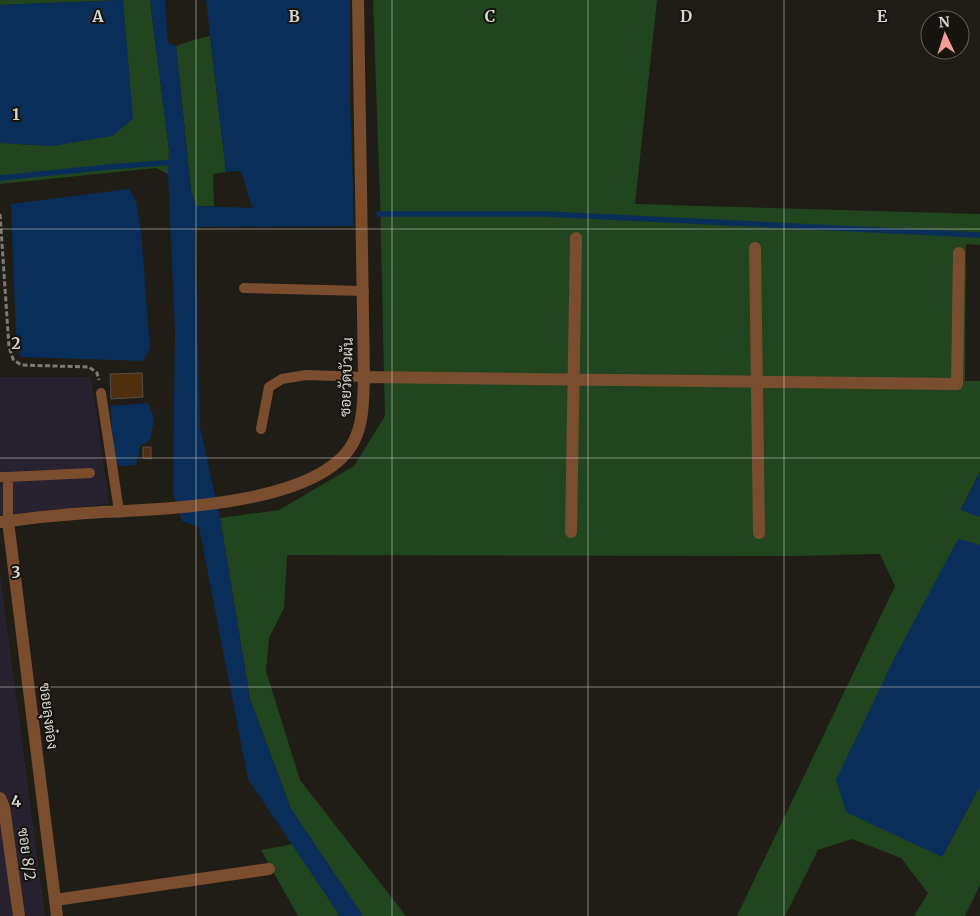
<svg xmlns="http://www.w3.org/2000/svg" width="980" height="916" font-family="Merriweather,Sarabun,serif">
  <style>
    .industrial { fill: #282130 }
    .green { fill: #21451f }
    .water { fill: #092e59 }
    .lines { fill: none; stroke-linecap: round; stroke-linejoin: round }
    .stream { stroke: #092e59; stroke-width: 5.5 }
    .building { fill: #502f0f; stroke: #554e49 }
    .path { stroke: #7d7b75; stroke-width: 3; stroke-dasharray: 5 2.5; stroke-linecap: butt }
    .lane { stroke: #7b4d2f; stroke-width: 10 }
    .street { stroke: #7b4d2f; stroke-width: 12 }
    .grid { fill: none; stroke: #d5d3ce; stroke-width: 1; stroke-opacity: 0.55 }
    .labels { text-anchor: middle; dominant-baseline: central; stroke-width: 4; stroke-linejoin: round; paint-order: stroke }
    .street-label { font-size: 15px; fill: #d5d3ce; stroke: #17140d }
    .grid-label { font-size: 16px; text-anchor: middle; font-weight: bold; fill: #d5d3ce; stroke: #17140d; stroke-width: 4; stroke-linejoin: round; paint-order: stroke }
  </style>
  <rect width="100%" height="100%" fill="#201d16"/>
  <path class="industrial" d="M0,377h91l18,127 -109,11z
    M0,574l45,342h-45z"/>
  <path class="green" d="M0,0h122l-122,5z
    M123,0h27l19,150 -1,24 -12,-6 -156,16v-41l53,3 71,-126z
    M373,0h284l-22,204 345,10v31l-14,-1 -1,137h15v91l-19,37 19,8v28l-22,-5 -16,317 38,-71v99l-15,31h-51l14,-23 -27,-35 -49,-19 -34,11 -33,66h-48l158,-330 -15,-32 -88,2 -505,-1 -3,53 -15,30 -3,33 34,109 106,136h-43l-72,-107 -41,-110 -30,-181 59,-8 75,-44 31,-50 -5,-217z
    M210,36l16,136 -13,2 1,32h-18l-5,-16 -15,-144 14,-5z
    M293,844l47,72h-42l-37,-66z"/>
  <path class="water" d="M123,0l10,119 -21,17 -59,10 -53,-3v-138z
    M150,0h15l3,43 8,3 15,144 5,16 56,2 -11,-37 -15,1 -20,-172h144v93l4,133 -159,1 5,200 20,91 30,181 41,110 72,107h-23l-92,-137 -49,-252 -17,-6 -9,-27 2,-163 -7,-157 1,-24z
    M129,189l7,12 5,31 9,116 -7,13 -123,-4 -4,-21 -5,-132z
    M147,403c10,13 6,22 3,37l-10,6 -4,19 -17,1 -4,-7 -5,-53z
    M980,472v45l-19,-7z
    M958,539l22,6v241l-38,71 -96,-45 -10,-32 58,-121z"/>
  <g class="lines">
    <path class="stream" d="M0,178l109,-11 66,-5
      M379,214h167l434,21"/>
  </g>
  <path class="building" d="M142,373l1,24 -32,2 -1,-25z
    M143,447h8v12l-8,-1z"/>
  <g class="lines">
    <path class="path" d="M0,214l9,133 4,12 8,6 68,2 8,6 2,7"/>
    <path class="lane" d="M244,288l120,3
      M101,393l18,118
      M261,429l8,-42 13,-8 24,-4 58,2
      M0,477h8v44
      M8,477l82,-4"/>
    <path class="street" d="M755,248l4,285
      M364,377l593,7 2,-131
      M8,521l49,395
      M0,522c29,-4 58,-7 87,-9 66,-4 234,-5 267,-72 10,-20 9,-42 10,-64l-6,-377
      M571,532l5,-294
      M0,798l4,9 15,109
      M55,900l214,-31"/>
  </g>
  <path class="grid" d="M196,0v916M392,0v916M588,0v916M784,0v916M0,229h980M0,458h980M0,687h980"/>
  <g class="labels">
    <g class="street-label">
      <text transform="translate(346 377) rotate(-88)">ซอยวัดบัวผัน</text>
      <text transform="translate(49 716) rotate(83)">ซอยลุงต๋อง</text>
      <text transform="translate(27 854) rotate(82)">ซอย 8/2</text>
    </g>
  </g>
  <g class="grid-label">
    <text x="98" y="22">A</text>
    <text x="294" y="22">B</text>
    <text x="490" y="22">C</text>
    <text x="686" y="22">D</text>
    <text x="882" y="22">E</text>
    <text x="16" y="120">1</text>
    <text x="16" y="349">2</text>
    <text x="16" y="578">3</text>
    <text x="16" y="807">4</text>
  </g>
  <g transform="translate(945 35) rotate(356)"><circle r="24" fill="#17140d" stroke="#63605a"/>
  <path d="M0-4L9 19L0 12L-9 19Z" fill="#f59b98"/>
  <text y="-8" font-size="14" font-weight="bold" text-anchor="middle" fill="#d5d3ce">N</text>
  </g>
</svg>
